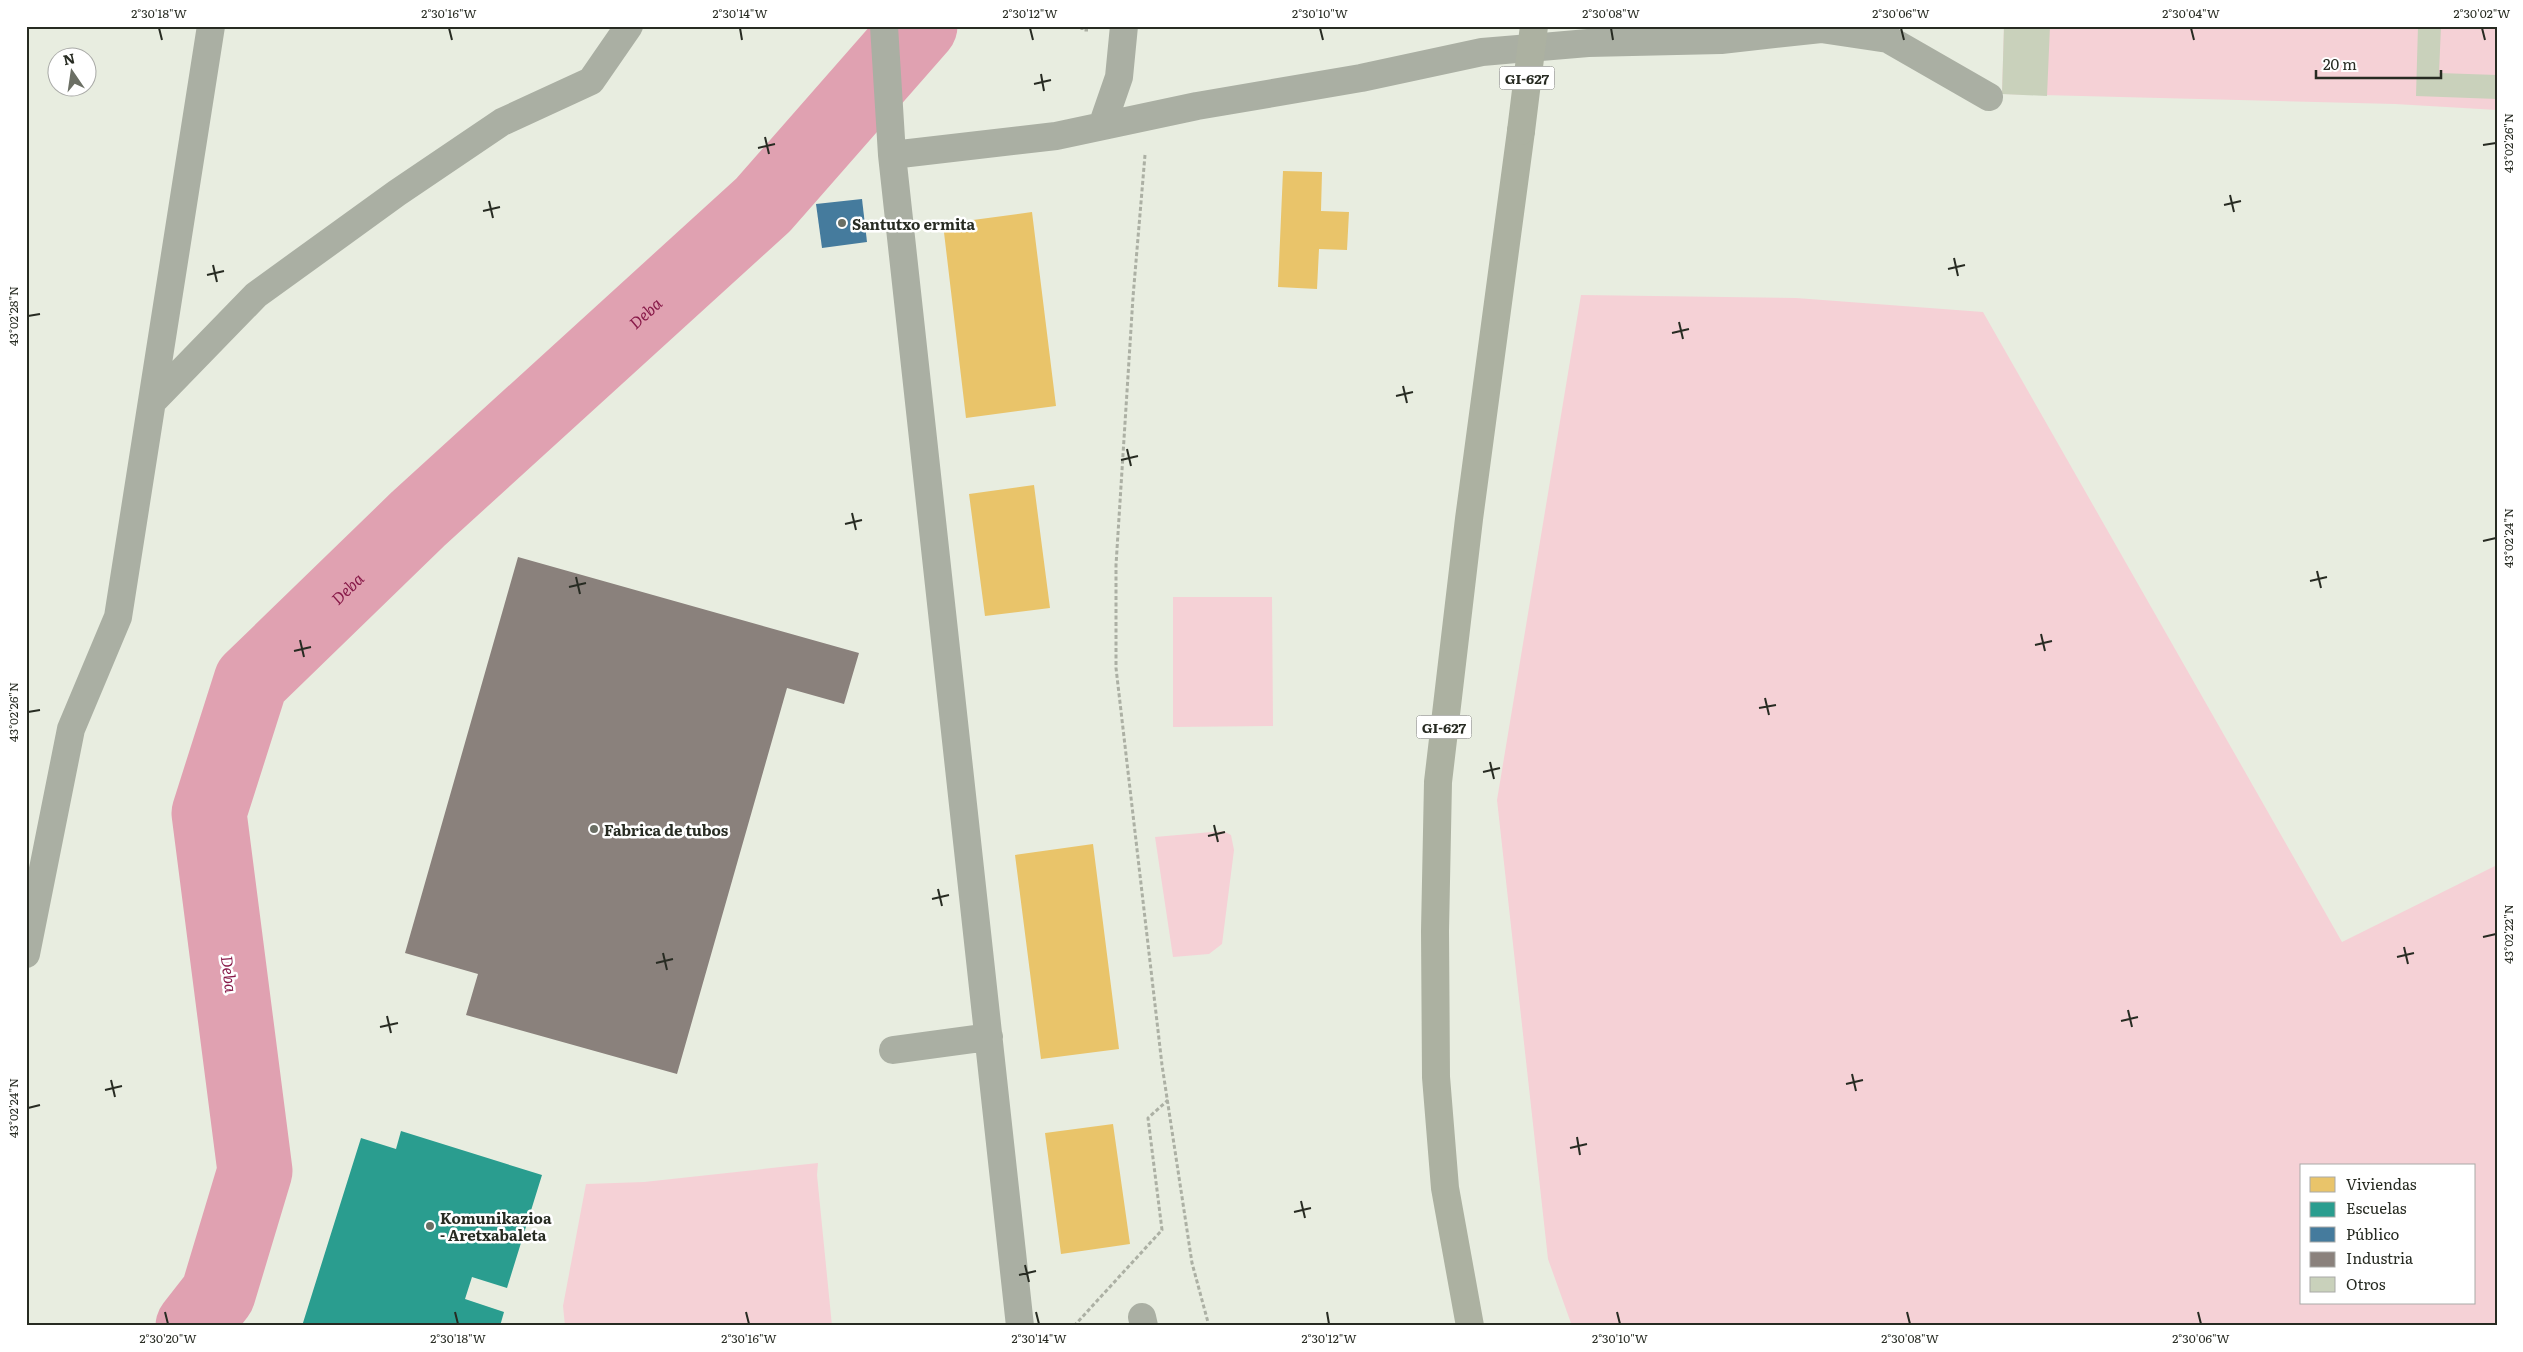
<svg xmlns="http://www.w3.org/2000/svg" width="2523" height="1352" font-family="Literata,serif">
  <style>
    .green { fill: #f5d1d6; fill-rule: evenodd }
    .homes { fill: #e9c46a }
    .schools { fill: #2a9d8f }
    .public { fill: #457b9d }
    .industry { fill: #8a817c }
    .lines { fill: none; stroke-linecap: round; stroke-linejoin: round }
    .river { stroke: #e0a1b1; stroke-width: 75 }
    .building { fill: #c9d1bb }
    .path { stroke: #acb0a4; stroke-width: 3; stroke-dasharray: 4 2.5; stroke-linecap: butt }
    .minor { stroke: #aaafa3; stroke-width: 28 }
    .major { stroke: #acb1a1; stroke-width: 28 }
    .major-bridge { stroke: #acb1a1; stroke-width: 28 }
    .ticks { fill: none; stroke: #272b22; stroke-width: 2 }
    .poi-dot { fill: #6b6f64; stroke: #fff; stroke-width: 2 }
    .labels { text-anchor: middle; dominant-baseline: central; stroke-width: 5; stroke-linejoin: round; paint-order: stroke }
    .shield { fill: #fff; stroke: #686b64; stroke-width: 1 }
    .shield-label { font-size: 14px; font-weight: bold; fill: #272b22 }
    .poi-label { font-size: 15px; font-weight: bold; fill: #272b22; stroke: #fff; text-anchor: start }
    .water-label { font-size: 16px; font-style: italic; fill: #881a49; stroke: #fff }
    .neatline { fill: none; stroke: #272b22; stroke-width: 2 }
    .ticks-label { font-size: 12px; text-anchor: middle; fill: #272b22 }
  </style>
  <rect width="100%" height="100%" fill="#e8ede0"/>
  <path class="green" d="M2004,26h493v84l-102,-6 -393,-10z
    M1581,295l215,3 187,14 359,630 155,-77v461h-925l-24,-67 -51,-459zM2302,1166h172v137h-172z
    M1173,597h99l1,129 -100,1z
    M1223,831l8,4 3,15 -12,94 -13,10 -36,3 -18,-120z
    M818,1163l-1,12 15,151h-267l-2,-20 23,-122 58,-2z"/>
  <path class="homes" d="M1283,171l39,1 -1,39 28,1 -2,38 -28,-1 -2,40 -39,-2z
    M1032,212l24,194 -90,12 -23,-194z
    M1034,485l16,123 -65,8 -16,-122z
    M1093,844l26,205 -78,10 -26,-204z
    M1113,1124l17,120 -69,10 -16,-121z"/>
  <path class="schools" d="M401,1131l141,44 -35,113 -35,-11 -7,22 39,13 -4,14h-198l59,-188 35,11z"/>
  <path class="public" d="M862,199l5,43 -45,6 -6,-44z"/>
  <path class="industry" d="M518,557l341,96 -15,51 -57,-16 -110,386 -211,-59 12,-41 -73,-21z"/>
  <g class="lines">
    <path class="river" id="s1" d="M193,1326l25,-32 37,-123 -46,-358 42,-132 167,-162 345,-314 157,-179"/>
  </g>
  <path class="building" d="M2004,26h46l-3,70 -45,-2z
    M2418,26h23l-2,47 58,2v24l-81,-3z"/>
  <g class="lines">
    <path class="path" d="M1082,26v4h6
      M1145,155l-12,142 -17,268v103l46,397 30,198 17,63
      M1074,1326l88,-96 -14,-112 20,-18"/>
    <path class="minor" d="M884,26l8,129 128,1171
      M1102,126l17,-49 5,-51
      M892,155l164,-19 141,-30 164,-28 121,-26 106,-9 133,-3 100,-11 67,10 101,58
      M152,402l104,-107 141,-102 105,-71 89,-41 38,-55
      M26,954l45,-225 47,-112 93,-591
      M893,1050l96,-13
      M1142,1317l2,9"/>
    <path class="major" d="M1470,1326l-25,-138 -9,-111 -1,-146 3,-149 31,-263 52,-388"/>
    <path class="major-bridge" d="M1521,131l13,-105"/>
  </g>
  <path class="ticks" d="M159,28l3,12M449,28l3,12M740,28l2,12M1030,28l3,12M1320,28l3,12M1611,28l2,12M1901,28l3,12M2191,28l3,12M2482,28l3,12M1041,74l3,17M1034,84l17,-4M765,137l4,17M2483,145l13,-2M758,148l17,-4M2230,195l4,17M489,201l4,17M2224,205l17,-4M483,211l17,-4M1954,258l4,18M213,265l4,17M1948,269l17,-4M207,275l17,-4M28,316l12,-2M1679,322l4,17M1672,333l17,-4M1403,386l4,17M1396,396l17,-4M1127,449l4,17M1121,460l17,-4M852,513l4,17M845,524l17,-4M2483,541l13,-3M2317,571l4,17M576,577l4,17M2310,581l17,-4M569,587l17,-4M2041,634l4,17M300,640l4,17M2035,645l17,-4M294,651l17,-4M1765,698l4,17M1759,708l17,-3M28,712l12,-2M1490,762l4,17M1483,772l17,-4M1214,825l4,17M1208,836l17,-4M938,889l4,17M932,899l17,-4M2483,937l13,-3M2404,947l4,17M663,953l4,17M2397,957l17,-4M656,963l17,-4M2128,1010l4,17M387,1016l4,17M2121,1021l17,-4M380,1027l18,-4M1852,1074l4,17M111,1080l4,17M1846,1084l17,-4M105,1090l17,-4M28,1108l12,-3M1577,1137l3,18M1570,1148l17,-4M1301,1201l4,17M1294,1212l17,-4M1025,1265l4,17M1019,1275l17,-4M165,1312l3,12M455,1312l3,12M746,1312l3,12M1036,1312l3,12M1327,1312l2,12M1617,1312l3,12M1907,1312l3,12M2198,1312l3,12"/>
  <g class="poi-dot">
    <circle cx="842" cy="223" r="5"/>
    <circle cx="594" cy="829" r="5"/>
    <circle cx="430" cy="1226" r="5"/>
  </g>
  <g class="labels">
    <g class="shield">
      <rect x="1499.5" y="66.5" width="55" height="23" rx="4"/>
      <rect x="1416.5" y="715.5" width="55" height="23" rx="4"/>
    </g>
    <g class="shield-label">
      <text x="1527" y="78">GI-627</text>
      <text x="1444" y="727">GI-627</text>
    </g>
    <g class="poi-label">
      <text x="852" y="223">Santutxo ermita</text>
      <text x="604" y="829">Fabrica de tubos</text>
      <text x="440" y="1217">Komunikazioa<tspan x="440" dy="17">- Aretxabaleta</tspan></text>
    </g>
    <g class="water-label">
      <text stroke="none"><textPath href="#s1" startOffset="1208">Deba</textPath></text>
      <text stroke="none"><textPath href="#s1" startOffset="802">Deba</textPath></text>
      <text transform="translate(230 974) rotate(83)">Deba</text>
    </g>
  </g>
  <rect width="2523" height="1352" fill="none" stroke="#ffffff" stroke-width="55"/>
  <rect x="2300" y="1164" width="175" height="140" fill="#ffffff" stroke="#a9aaa7"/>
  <rect x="2310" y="1177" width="25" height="15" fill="#e9c46a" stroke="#a9aaa7"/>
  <text x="2346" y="1190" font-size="15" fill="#272b22">Viviendas</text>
  <rect x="2310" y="1202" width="25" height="15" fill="#2a9d8f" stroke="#a9aaa7"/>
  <text x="2346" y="1214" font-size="15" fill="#272b22">Escuelas</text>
  <rect x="2310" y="1227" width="25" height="15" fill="#457b9d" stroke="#a9aaa7"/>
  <text x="2346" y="1240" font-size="15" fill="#272b22">Público</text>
  <rect x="2310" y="1252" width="25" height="15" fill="#8a817c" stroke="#a9aaa7"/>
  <text x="2346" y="1264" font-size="15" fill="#272b22">Industria</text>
  <rect x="2310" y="1277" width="25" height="15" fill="#c9d1bb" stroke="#a9aaa7"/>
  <text x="2346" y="1290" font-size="15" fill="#272b22">Otros</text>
  <g transform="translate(72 72) rotate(347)"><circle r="24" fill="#ffffff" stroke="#a9aaa7"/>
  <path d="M0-4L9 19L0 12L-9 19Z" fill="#6b6f64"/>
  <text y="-8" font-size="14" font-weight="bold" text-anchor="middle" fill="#272b22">N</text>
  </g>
  <path d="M2316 70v8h125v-8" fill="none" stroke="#272b22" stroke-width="2.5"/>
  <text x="2323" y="70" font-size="15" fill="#272b22" stroke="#ffffff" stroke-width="4" paint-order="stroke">20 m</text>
  <rect x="28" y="28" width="2468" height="1296" class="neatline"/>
  <g class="ticks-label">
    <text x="159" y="18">2°30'18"W</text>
    <text x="449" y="18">2°30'16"W</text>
    <text x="740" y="18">2°30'14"W</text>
    <text x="1030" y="18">2°30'12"W</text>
    <text x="1320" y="18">2°30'10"W</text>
    <text x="1611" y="18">2°30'08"W</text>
    <text x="1901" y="18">2°30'06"W</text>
    <text x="2191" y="18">2°30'04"W</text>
    <text x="2482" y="18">2°30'02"W</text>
    <text transform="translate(2509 143) rotate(-90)" y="4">43°02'26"N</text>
    <text transform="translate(14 316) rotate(-90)" y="4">43°02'28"N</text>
    <text transform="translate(2509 538) rotate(-90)" y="4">43°02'24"N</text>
    <text transform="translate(14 712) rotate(-90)" y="4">43°02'26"N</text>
    <text transform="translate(2509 934) rotate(-90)" y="4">43°02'22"N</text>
    <text transform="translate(14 1108) rotate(-90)" y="4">43°02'24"N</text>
    <text x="168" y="1343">2°30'20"W</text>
    <text x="458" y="1343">2°30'18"W</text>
    <text x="749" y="1343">2°30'16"W</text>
    <text x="1039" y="1343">2°30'14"W</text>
    <text x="1329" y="1343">2°30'12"W</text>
    <text x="1620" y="1343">2°30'10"W</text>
    <text x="1910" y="1343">2°30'08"W</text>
    <text x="2201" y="1343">2°30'06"W</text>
  </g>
</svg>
